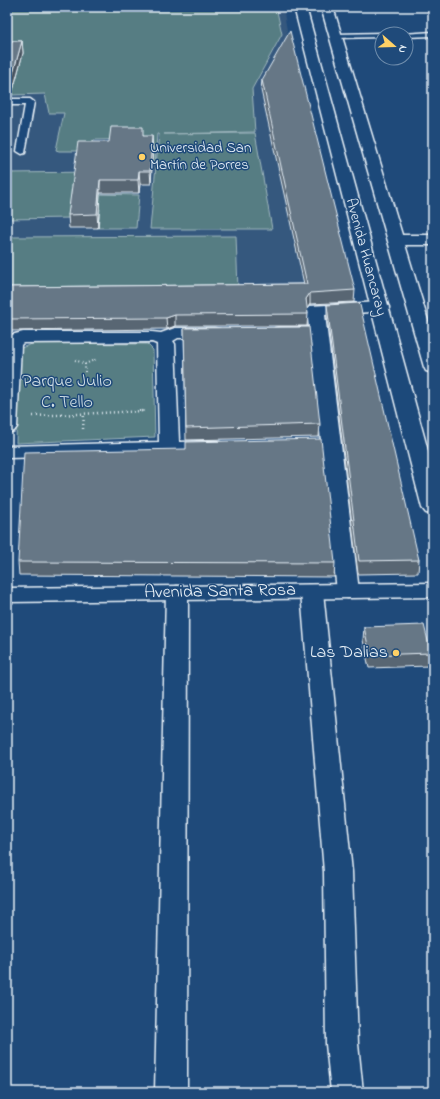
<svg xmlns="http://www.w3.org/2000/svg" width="440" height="1099" font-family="'Indie Flower',sans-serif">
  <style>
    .built { fill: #34587e }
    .green { fill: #567d83; stroke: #9fb7be }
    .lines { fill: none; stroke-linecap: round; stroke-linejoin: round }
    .lane-casing { stroke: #e8f1f8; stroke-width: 3 }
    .street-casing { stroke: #e8f1f8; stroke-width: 3 }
    .secondary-casing { stroke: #e8f1f8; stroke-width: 3 }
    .primary-casing { stroke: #e8f1f8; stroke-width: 3 }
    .path-far1 { stroke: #e8f1f8; stroke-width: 2; stroke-dasharray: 1 2.5; stroke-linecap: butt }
    .path { stroke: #e8f1f8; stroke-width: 2.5; stroke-dasharray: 1 3; stroke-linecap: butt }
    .lane { fill: #1f4a7a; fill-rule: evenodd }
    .street { fill: #1f4a7a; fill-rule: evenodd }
    .secondary { fill: #1f4a7a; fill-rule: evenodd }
    .primary { fill: #1f4a7a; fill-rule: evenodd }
    .wall { fill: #586673; stroke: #e8f1f8 }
    .shaded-wall { fill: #47535e; stroke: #e8f1f8 }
    .building { fill: #667786; stroke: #e8f1f8 }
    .poi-dot { fill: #ffd166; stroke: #1f4a7a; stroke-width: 1.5 }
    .labels { text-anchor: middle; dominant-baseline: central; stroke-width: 3; stroke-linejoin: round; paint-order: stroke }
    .far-poi-label { font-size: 15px; fill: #e8f1f8; stroke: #1f4a7a; text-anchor: start }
    .far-street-label { font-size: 15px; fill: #e8f1f8; stroke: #1f4a7a }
    .park-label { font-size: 18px; fill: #d2e0e6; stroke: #1f4a7a }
    .street-label { font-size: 18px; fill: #e8f1f8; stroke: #1f4a7a }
    .poi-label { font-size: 18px; fill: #e8f1f8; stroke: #1f4a7a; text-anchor: end }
  </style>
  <rect width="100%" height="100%" fill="#1f4a7a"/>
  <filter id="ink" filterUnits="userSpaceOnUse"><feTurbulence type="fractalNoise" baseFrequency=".025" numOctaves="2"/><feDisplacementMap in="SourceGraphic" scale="8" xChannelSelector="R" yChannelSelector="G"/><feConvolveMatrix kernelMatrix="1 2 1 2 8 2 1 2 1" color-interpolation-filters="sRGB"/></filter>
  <g filter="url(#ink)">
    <path class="built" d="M7,7h276l6,35 1,177 14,68 -297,11z"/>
    <path class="green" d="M7,7h269l6,27 -30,55 3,43 -91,2 91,-1 17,96h-122l9,-95h-2l-2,31h-8l-3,-26 -50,1 -3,11h-32l-3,-1 8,-37h-15l-4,-19 -33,1 11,-42 -16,-4z
      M96,172l-2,22 45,1 -3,33h-38l2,-19h-7l-22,9 -64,1v-46z
      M236,236l2,53 -231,1v-53z
      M35,343l112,1 6,6 2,87 -139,6 2,-94z"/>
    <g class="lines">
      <defs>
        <path id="lane" d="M433,32v4l-27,1v-3h-3z
          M382,33l3,1h-3v3l-46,1 -4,-2 4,-2z
          M7,99h23l4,3 -9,51 -3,1 -5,-3 8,-46h-18z"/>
        <path id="street" d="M396,235h37v10h-37l-6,-2 -2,-3 2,-3z
          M380,302l6,1 3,4 -3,4 -61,4 34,276 -3,5 -8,2 -8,-2 -3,-5 -27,-254h-29l-6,-1 -3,-4 3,-4 6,-1h28l-2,-17 3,-4z
          M175,328h39l6,1 3,4 -3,4 -6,1h-36l-5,3 2,3 4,98 37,-1 7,2 3,4 -3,4 -7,2 -209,5v-12l152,-4 -2,-98 -5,-2 -129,1 -2,2 -4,82 -3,4 -7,2v-95l4,-3 12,-3h129l9,1z
          M312,585l8,2 3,5 29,280 6,172 5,48h-32l-5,-48 -2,-172 -23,-280 3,-5z
          M177,586l8,2 3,5 -1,499h-32l11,-499 3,-5z"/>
        <path id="secondary" d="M433,583v14l-426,5v-14z"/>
        <path id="primary" d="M294,7h12l127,462v45l-7,-1 -4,-5z
          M321,7h12l100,330v36l-7,-2 -2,-4z"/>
      </defs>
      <use href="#lane" class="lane-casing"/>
      <use href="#street" class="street-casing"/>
      <use href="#secondary" class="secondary-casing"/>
      <use href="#primary" class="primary-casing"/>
      <path class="path-far1" d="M75,360l10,4 12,-5
        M85,364v10
        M139,411h5"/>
      <path class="path" d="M33,416l111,-5
        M83,429l1,-15"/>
      <use href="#lane" class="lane"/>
      <use href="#street" class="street"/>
      <use href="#secondary" class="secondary"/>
      <use href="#primary" class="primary"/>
    </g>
    <path class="wall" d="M7,41h15l1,12 -10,37h-6z
      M262,80l93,210 -1,12 -44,2 -3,4 1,6 -1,12h-132l-8,3 -160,2v-44l297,-3 -43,-194z
      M144,136l9,12 -2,36h-11l-1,9h-39l-2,35h-29l-1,-13 41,-73z
      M327,305l92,255 -1,13 -60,1 -31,-258z
      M184,328l136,96 -1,13 -133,3z
      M186,449l149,114 -1,14 -315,-2 -1,-13z
      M364,627l67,26 -2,13 -60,2 -6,-28z"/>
    <path class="shaded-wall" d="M22,41l1,12 -10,37 -1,-13z
      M152,136l1,12 -2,36 -1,-13z
      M139,171l1,13 -1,9 -1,-13z
      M100,180v13l-2,35 -1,-14z
      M310,293v11l-4,6v-11z
      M175,315v11l-8,3 -1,-11z"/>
    <path class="building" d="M290,31l65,259 -45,3 -4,6 2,15 -133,1 -9,3 -159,1v-32l300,-3 -45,-204z
      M7,41h15l-10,36h-5z
      M111,127h32v9h9l-2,35h-11l-1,9h-38l-3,34 -29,1 10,-73h31z
      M358,303l2,2 59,255 -60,1 -32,-256z
      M309,327l11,97 -134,4 -2,-100z
      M321,439l14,124 -317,-1 6,-110 162,-3v-7z
      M424,625l7,28 -61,2 -6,-28z"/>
  </g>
  <g class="poi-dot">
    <circle cx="142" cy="157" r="4"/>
    <circle cx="396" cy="653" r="4"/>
  </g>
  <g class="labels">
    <g class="far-poi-label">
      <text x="150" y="148">Universidad San<tspan x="150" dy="17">Martín de Porres</tspan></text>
    </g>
    <g class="far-street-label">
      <text transform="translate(366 257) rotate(75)">Avenida Huancaray</text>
    </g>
    <g class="park-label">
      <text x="67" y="382">Parque Julio<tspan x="67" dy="21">C. Tello</tspan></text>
    </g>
    <g class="street-label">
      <text transform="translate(220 592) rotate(-1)">Avenida Santa Rosa</text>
    </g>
    <g class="poi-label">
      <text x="388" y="653">Las Dalias</text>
    </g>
  </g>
  <rect width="440" height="1099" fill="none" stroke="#1f4a7a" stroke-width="24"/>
  <rect x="12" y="12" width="416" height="1075" fill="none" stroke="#e8f1f8" stroke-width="1.5" filter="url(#ink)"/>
  <g transform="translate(394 46) rotate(110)"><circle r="19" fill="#1f4a7a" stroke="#6f8dac"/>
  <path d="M0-3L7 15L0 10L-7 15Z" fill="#ffd166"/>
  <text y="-6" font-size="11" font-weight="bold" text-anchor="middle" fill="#e8f1f8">N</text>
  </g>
</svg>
